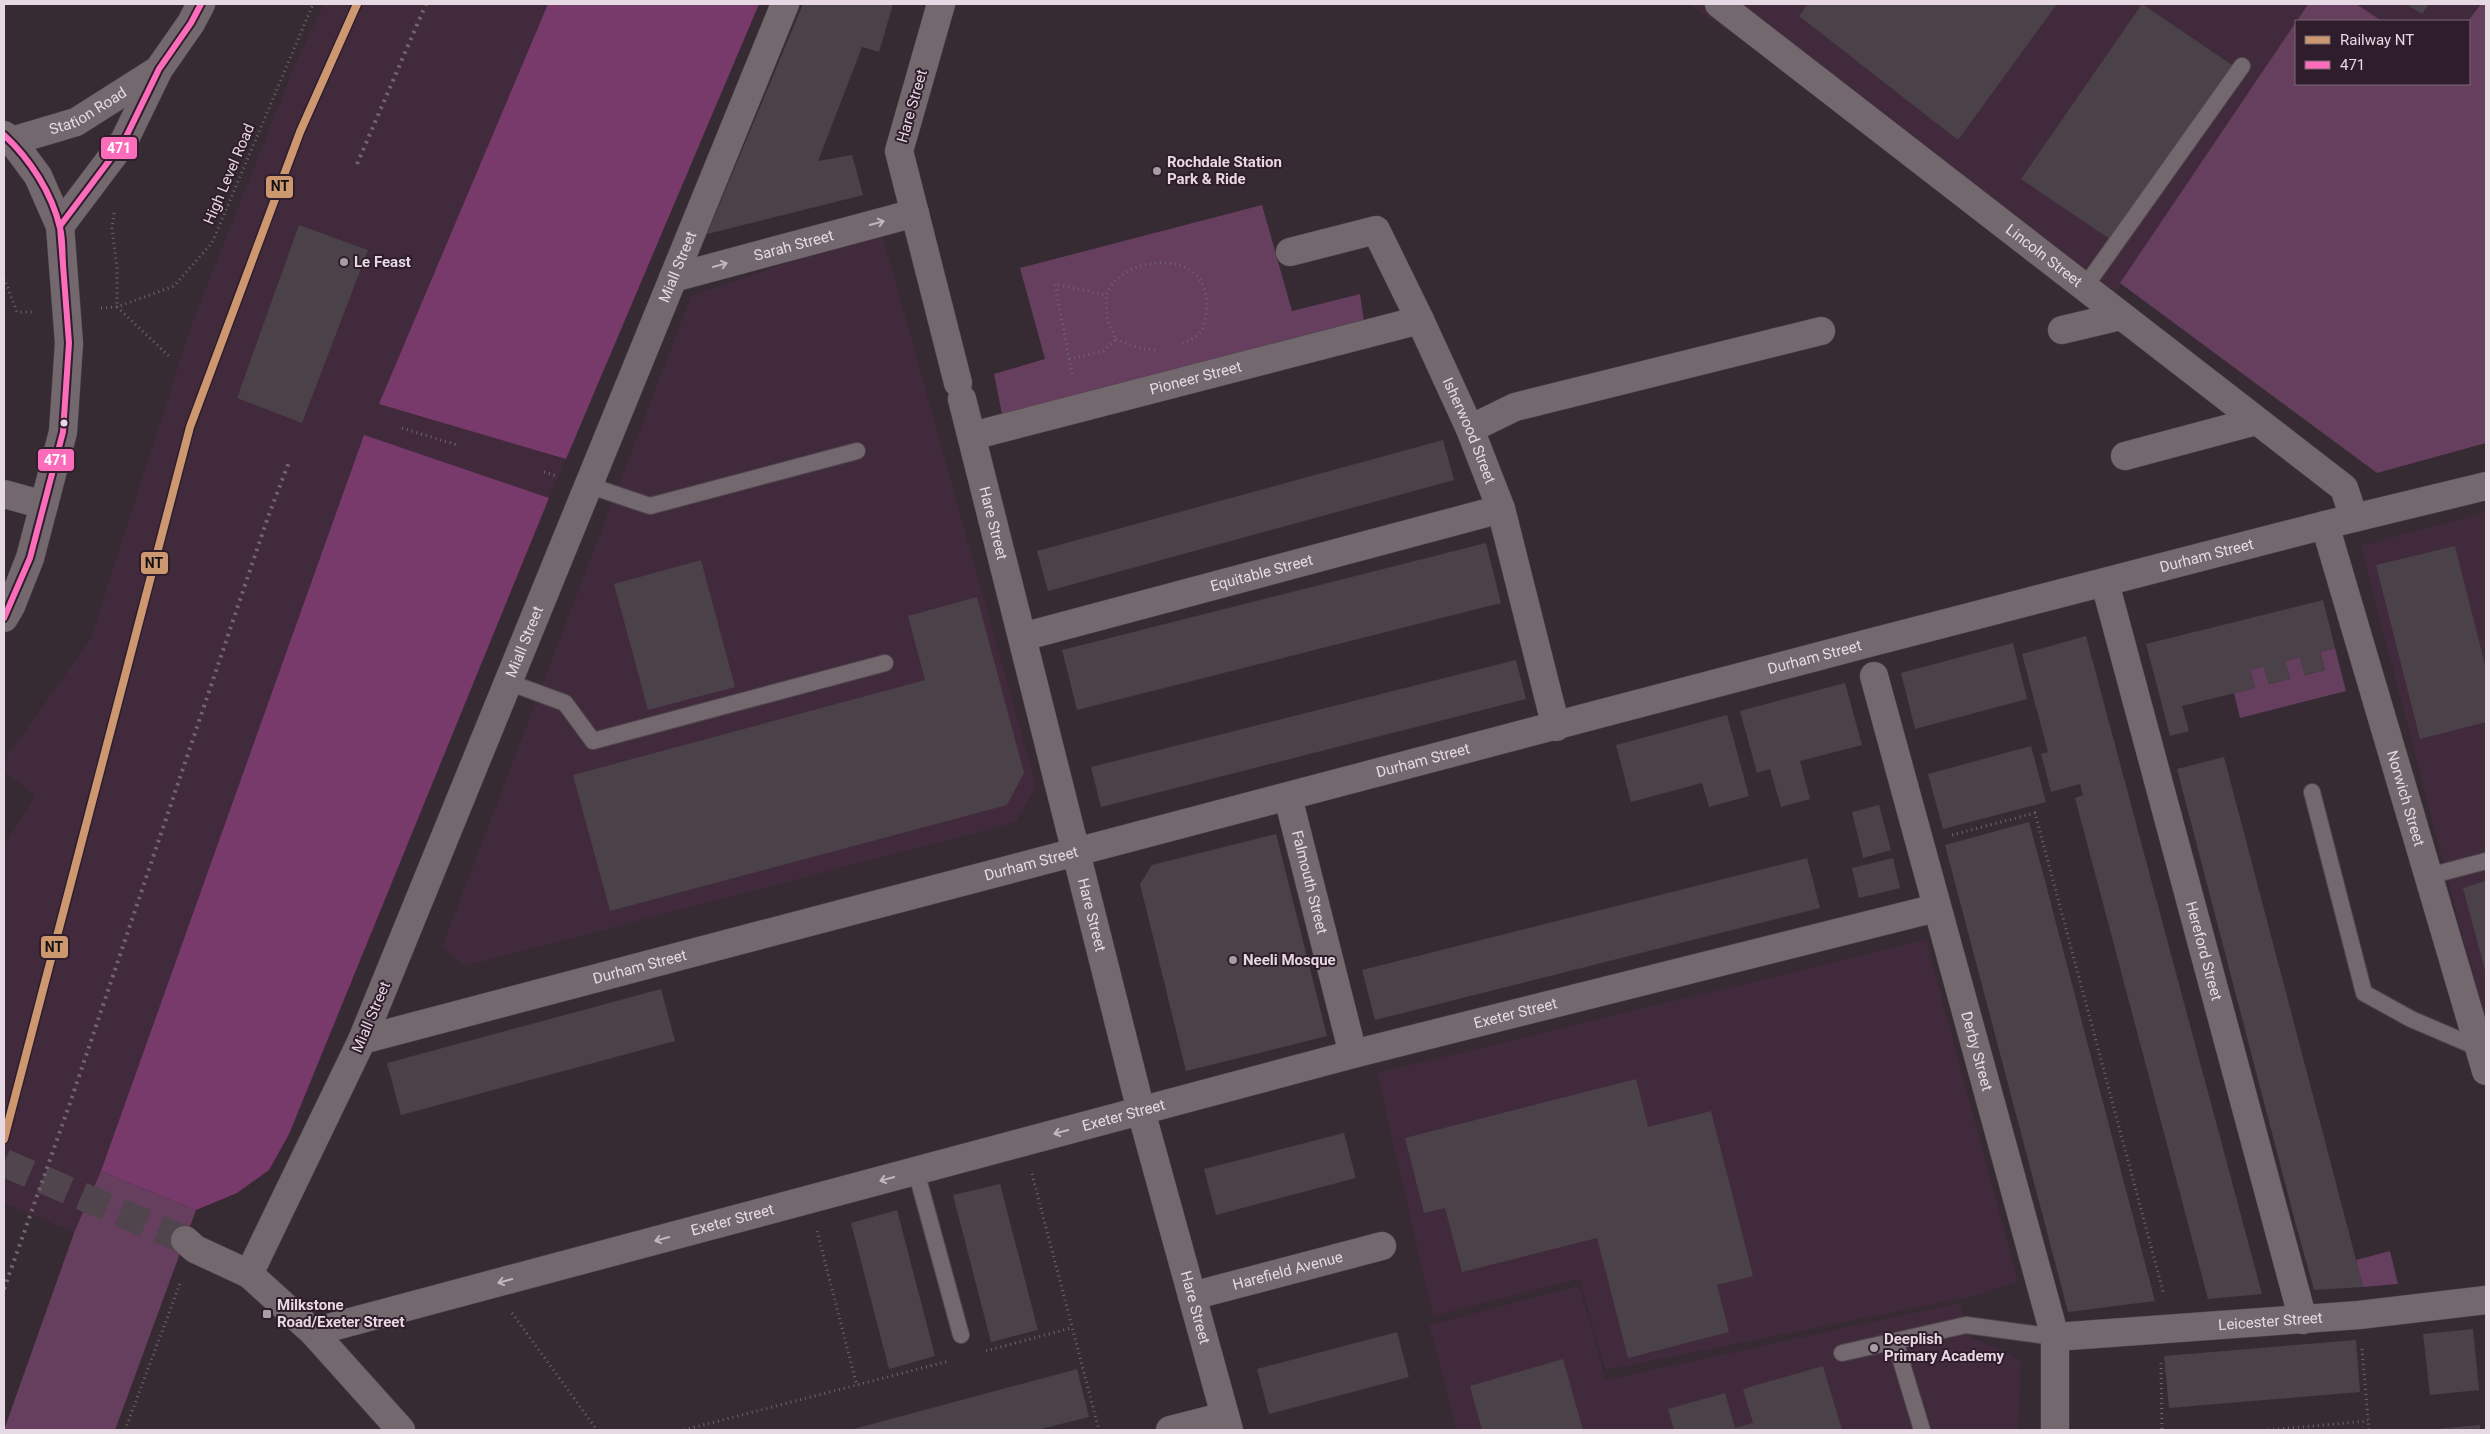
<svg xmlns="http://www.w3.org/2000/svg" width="2490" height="1434" font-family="Roboto,sans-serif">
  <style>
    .built { fill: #412a3c }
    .green { fill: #663e5e }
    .forest { fill: #783a6b }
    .building { fill: #4a4248 }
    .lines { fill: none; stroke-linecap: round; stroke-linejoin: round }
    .secondary-tunnel { stroke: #50454d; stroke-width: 28; stroke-dasharray: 28 14; stroke-linecap: butt }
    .lane-casing { stroke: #51484f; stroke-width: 18 }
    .street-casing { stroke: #51484f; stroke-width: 29 }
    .secondary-casing { stroke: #51484f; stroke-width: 29 }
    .path { stroke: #6e666c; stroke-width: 3; stroke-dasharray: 1 4; stroke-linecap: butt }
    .lane { stroke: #72686e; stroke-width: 16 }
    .street { stroke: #72686e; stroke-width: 28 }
    .secondary { stroke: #72686e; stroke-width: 28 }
    .rail { stroke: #6f666d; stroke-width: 4; stroke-dasharray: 2.5 5; stroke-linecap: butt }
    .bus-1-casing { stroke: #301d2c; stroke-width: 10 }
    .bus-1 { stroke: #fb6dba; stroke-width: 6 }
    .rail-1-casing { stroke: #301d2c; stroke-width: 11 }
    .rail-1 { stroke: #cd976f; stroke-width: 8 }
    .oneway { stroke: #c3b7c0 }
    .poi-dot { fill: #a89ca5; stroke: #301d2c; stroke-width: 2 }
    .bus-dot { fill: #e6d9e3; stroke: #301d2c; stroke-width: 2 }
    .labels { text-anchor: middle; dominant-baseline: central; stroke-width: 4; stroke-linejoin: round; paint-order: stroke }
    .street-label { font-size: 15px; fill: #e6d9e3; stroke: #301d2c }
    .poi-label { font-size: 15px; font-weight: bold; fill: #e6d9e3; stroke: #301d2c; text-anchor: start }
    .line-badge { stroke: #301d2c; stroke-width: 2 }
    .badge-label { font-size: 14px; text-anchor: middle; font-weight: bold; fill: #fff }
    .pale-badge-label { font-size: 14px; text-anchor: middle; font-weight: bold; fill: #111 }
  </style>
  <rect width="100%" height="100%" fill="#362b33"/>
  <path class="built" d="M324,4h435l-210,494 -259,636 -21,36 -32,23 -41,17 -24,63 -168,-70v-357l31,-51 -31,-23v-11l87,-123 100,-312 104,-262z
    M1689,4h619l-195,291z
    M2356,4h125l-13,17h-86z
    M881,230l155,556 -20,36 -551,144 -23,-19 249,-651z
    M2486,512v515l-125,-481z
    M1926,940l92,342 -45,14 -367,74 -27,-91 -146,37 -56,-243z
    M1579,1286l27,94 354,-77 8,32 53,25 -3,70h-561l-28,-105z"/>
  <path class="green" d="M2308,4h48l26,17h-85z
    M2481,4h5v439l-109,30 -257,-190 176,-261v62h173l-1,-63z
    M1262,205l30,106 68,-17 5,34 -362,91 -9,-45 51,-15 -25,-91z
    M2335,648l11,43 -106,27 -6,-25 21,-5 -5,-18 14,-4 5,18 21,-5 -5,-18 15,-4 5,18 20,-5 -5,-18z
    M101,1171l95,39 -81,220h-111l70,-197z
    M2390,1251l8,33 -35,3 -7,-27z"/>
  <path class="forest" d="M548,4h211l-193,455 -187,-55z
    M364,435l185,63 -260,636 -20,36 -32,23 -41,17 -95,-39z"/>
  <path class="building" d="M803,4h90l-14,48 -17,-5 -44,114 34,-6 11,40 -156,39z
    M1808,4h249l-99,136 -159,-124z
    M2142,4l90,61 -121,175 -90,-61z
    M2406,4h23l-7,10z
    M299,225l69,25 -66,173 -65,-25z
    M1443,440l11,40 -406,111 -11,-40z
    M1486,543l15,60 -424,107 -15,-60z
    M2455,546l31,123v53l-66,17 -44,-174z
    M701,560l34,127 -87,23 -34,-126z
    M977,597l47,176 -17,32 -397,106 -37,-136 352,-95 -17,-64z
    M2323,600l12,48 -15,4 5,18 -21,5 -4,-18 -15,4 5,18 -21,5 -5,-18 -14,4 5,18 -73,18 7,25 -19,5 -24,-92z
    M2086,636l90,337 86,321 -54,5 -133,-501 8,-3 -3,-11 -29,8 -10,-38 7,-2 -26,-98z
    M2013,643l14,56 -112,30 -14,-56z
    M1516,660l10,39 -425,108 -10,-40z
    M1845,683l17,62 -62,16 10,38 -29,8 -11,-38 -13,4 -17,-62z
    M1727,715l22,81 -40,11 -7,-24 -71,19 -15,-57z
    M2031,746l15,56 -103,27 -15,-55z
    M2224,757l107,407 32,123 -49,3 -18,-65 -119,-456z
    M1879,805l12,45 -28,8 -11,-46z
    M2029,822l16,59 110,420 -87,11 -12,-46 -111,-421z
    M1276,834l51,202 -141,35 -46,-187 12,-19z
    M1807,858l13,50 -445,112 -13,-50z
    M1893,858l7,30 -41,10 -7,-30z
    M2486,881v93l-23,-86z
    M661,989l14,52 -274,74 -14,-52z
    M1636,1079l12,48 63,-16 42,165 -36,9 12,47 -101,26 -31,-120 -135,34 -17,-64 -21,5 -19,-75z
    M1344,1133l12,45 -140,37 -12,-46z
    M1000,1184l38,146 -47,12 -38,-147z
    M897,1210l38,146 -46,13 -38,-146z
    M2473,1329l6,61 -49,5 -7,-61z
    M1397,1332l12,45 -140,37 -12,-45z
    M2356,1340l4,52 -191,16 -5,-52z
    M1563,1359l20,71h-101l-12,-44z
    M1823,1366l19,64h-168l-6,-21 57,-16 10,35 18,-5 -10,-34z
    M1077,1369l12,48 -52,13h-187z
    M2480,1425v5h-45v-1z"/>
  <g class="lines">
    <path class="secondary-tunnel" d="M4,1163l181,77"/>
    <defs>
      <path id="lane" d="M2084,288l158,-222
        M588,485l62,21 207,-55
        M508,682l57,21 28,38 292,-78
        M2312,792l52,201 47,26 70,30
        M2429,876l57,-15
        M916,1171l45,164
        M1895,1341l27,89
        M1842,1353l124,-28 89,12"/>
      <g id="street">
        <path d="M941,4l-42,147 59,232"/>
        <path id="s1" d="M1719,4l625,484 10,30"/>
        <path d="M4,135l8,6 26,35 22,50 9,117 -6,89 -33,126 -19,48 -7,12"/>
        <path id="s2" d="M12,141l64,-19 82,-52"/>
        <path d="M60,226l64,-85 35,-72 32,-46 10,-19"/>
        <path id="s3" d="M1290,252l86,-22 44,90 50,109 31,80 55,218"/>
        <path id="s4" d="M673,278l242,-65"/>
        <path d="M2062,330l59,-14"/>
        <path id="s5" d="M962,399l179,712 88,319"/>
        <path d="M1470,429l45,-22 306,-76"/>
        <path id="s6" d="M972,436l448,-116"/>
        <path d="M2125,456l131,-35"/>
        <path d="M4,494l40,11"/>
        <path id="s7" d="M2325,525l161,546"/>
        <path id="s8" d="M2105,583l198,737"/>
        <path id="s9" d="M1022,637l479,-128"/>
        <path id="s10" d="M1874,676l181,661v93"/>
        <path id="s11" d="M1288,797l65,257"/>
        <path id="s12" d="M362,1040l423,-1036"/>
        <path d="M249,1274l64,58 88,98"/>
        <path id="s13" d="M1192,1296l190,-50"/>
        <path id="s14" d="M313,1332l1040,-278 583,-146"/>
        <path id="s15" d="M2055,1337l304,-22 127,-15"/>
        <path d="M1170,1430l55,-14"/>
      </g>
      <g id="secondary">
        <path id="s16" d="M185,1240l10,9 54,25 113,-234 1503,-396 460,-119 161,-39"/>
      </g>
    </defs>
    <use href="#lane" class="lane-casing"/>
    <use href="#street" class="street-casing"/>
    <use href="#secondary" class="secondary-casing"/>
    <path class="path" d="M114,213l-2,15 5,40v39
      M4,278l13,34h15
      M117,307l54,51
      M101,308l16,-1 57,-21 38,-43 101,-239
      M1116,339l26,10 17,1
      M1069,359l34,-8 13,-12 -9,-20 -1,-24
      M1072,374l-17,-90 51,11c3,-5 6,-11 11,-16 19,-17 58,-24 78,-5 14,12 15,43 5,58 -4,6 -12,9 -19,12
      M402,428l55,17
      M544,472l13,4
      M1952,835l83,-22 129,482
      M1032,1174l67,256
      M817,1231l40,155
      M512,1313l85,117
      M2362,1349l7,81
      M986,1351l85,-23
      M2161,1363l1,67
      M125,1430l56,-149
      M684,1430l265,-69
      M2268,1430l100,-9"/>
    <use href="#lane" class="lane"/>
    <use href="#street" class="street"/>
    <use href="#secondary" class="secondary"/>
    <path class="rail" d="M357,164l69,-160
      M4,1289l65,-183 199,-589 21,-55"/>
    <defs>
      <path id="bus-1" d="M4,135c26,24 48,58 56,93 3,11 2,23 3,35
        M4,618l26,-60 33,-126 6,-89 -9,-117 64,-85 35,-72 32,-46 10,-19"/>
    </defs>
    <use href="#bus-1" class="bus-1-casing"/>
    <use href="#bus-1" class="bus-1"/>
    <defs>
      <path id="rail-1" d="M4,1139l186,-712 110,-295 57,-128"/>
    </defs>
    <use href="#rail-1" class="rail-1-casing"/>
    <use href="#rail-1" class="rail-1"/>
  </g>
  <defs><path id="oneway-shaft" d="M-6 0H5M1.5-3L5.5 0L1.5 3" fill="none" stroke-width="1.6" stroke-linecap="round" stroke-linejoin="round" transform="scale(1.25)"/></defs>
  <g class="oneway">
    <use href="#oneway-shaft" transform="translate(877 223) rotate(-15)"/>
    <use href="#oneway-shaft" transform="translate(720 265) rotate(-15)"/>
    <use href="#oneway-shaft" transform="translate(1061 1132) rotate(165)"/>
    <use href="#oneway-shaft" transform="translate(887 1179) rotate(165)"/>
    <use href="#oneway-shaft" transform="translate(662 1239) rotate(165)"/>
    <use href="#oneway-shaft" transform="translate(505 1281) rotate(165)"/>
  </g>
  <g class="poi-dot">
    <circle cx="1157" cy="171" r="5"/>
    <circle cx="344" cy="262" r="5"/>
    <circle cx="1233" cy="960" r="5"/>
    <rect x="262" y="1309" width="10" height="10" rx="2.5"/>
    <circle cx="1874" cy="1348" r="5"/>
  </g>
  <circle class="bus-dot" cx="64" cy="423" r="4.5"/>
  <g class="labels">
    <g class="street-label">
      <text transform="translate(912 106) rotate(-74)">Hare Street</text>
      <text stroke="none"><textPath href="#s2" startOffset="82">Station Road</textPath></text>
      <text transform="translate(229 174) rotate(-67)">High Level Road</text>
      <text stroke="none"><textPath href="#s4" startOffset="125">Sarah Street</textPath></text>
      <text stroke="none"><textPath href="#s1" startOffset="411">Lincoln Street</textPath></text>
      <text stroke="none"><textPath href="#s12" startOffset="835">Miall Street</textPath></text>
      <text stroke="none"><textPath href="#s6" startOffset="231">Pioneer Street</textPath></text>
      <text stroke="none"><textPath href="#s3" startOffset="310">Isherwood Street</textPath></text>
      <text stroke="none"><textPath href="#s5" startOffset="128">Hare Street</textPath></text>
      <text stroke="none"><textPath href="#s16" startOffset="2240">Durham Street</textPath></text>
      <text stroke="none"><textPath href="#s9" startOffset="248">Equitable Street</textPath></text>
      <text stroke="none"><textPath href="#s12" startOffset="430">Miall Street</textPath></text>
      <text stroke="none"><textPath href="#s16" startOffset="1835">Durham Street</textPath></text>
      <text stroke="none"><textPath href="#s16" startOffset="1430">Durham Street</textPath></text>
      <text stroke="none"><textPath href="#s7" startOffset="285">Norwich Street</textPath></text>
      <text stroke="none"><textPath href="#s16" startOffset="1025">Durham Street</textPath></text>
      <text stroke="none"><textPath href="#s11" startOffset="88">Falmouth Street</textPath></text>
      <text stroke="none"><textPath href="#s5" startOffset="532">Hare Street</textPath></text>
      <text stroke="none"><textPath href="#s8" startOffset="381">Hereford Street</textPath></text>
      <text stroke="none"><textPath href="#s16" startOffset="620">Durham Street</textPath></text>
      <text stroke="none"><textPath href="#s14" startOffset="1244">Exeter Street</textPath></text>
      <text transform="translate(371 1017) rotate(-67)">Miall Street</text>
      <text stroke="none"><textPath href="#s10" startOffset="389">Derby Street</textPath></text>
      <text stroke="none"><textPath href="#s14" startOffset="839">Exeter Street</textPath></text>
      <text stroke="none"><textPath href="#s14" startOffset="434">Exeter Street</textPath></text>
      <text stroke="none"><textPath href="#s13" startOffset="99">Harefield Avenue</textPath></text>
      <text stroke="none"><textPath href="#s5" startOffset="938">Hare Street</textPath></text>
      <text stroke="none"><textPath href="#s15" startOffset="216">Leicester Street</textPath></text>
    </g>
    <g class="poi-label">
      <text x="1167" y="162">Rochdale Station<tspan x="1167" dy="17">Park &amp; Ride</tspan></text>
      <text x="354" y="262">Le Feast</text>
      <text x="1243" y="960">Neeli Mosque</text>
      <text x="277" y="1305">Milkstone<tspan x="277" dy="17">Road/Exeter Street</tspan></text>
      <text x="1884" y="1339">Deeplish<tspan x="1884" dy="17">Primary Academy</tspan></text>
    </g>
  </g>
  <g class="line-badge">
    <rect x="100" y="136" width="38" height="24" rx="5" fill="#fb6dba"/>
    <rect x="265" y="175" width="29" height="24" rx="5" fill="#cd976f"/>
    <rect x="37" y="448" width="38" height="24" rx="5" fill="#fb6dba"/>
    <rect x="140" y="551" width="29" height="24" rx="5" fill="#cd976f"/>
    <rect x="40" y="935" width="29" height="24" rx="5" fill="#cd976f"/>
  </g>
  <g class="badge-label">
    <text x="119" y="153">471</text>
    <text x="56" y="465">471</text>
  </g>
  <g class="pale-badge-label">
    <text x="280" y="191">NT</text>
    <text x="154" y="568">NT</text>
    <text x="54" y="952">NT</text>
  </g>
  <rect width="2490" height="1434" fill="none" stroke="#e6d9e3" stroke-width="10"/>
  <rect x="2295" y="20" width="175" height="65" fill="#301d2c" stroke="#796875"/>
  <rect x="2305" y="36" width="25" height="8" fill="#cd976f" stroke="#796875"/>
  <text x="2340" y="45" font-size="15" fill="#e6d9e3">Railway NT</text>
  <rect x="2305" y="61" width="25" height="8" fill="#fb6dba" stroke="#796875"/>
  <text x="2340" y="70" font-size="15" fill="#e6d9e3">471</text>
</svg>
